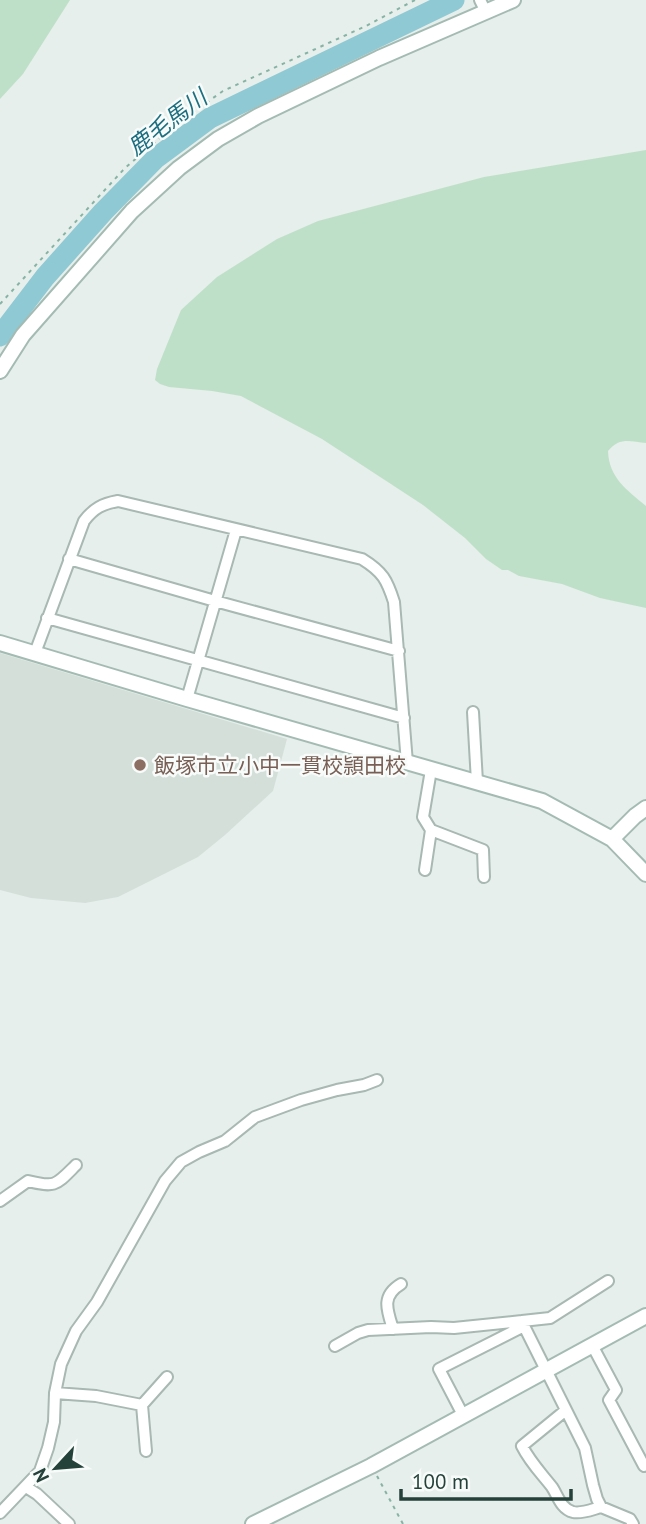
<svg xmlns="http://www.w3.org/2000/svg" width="646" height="1524" font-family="'PT Sans','Noto Sans JP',sans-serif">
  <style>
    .built { fill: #d4dfda }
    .green { fill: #bfe0c8 }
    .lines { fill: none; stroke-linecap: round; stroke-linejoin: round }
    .river { stroke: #8ec9d4; stroke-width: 21 }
    .street-casing { stroke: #a8b8b2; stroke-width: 14 }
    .secondary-casing { stroke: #a4bbb3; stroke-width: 18 }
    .path { stroke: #86b3a5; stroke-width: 2; stroke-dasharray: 3.5 5; stroke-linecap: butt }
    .street { stroke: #fff; stroke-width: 10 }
    .secondary { stroke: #fff; stroke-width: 14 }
    .education-dot { fill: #8d6e63; stroke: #f7fbf9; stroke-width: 2.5 }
    .labels { text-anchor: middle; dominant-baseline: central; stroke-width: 5; stroke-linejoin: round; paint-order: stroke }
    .education-label { font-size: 21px; fill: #785e54; stroke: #f7fbf9; text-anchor: start }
    .water-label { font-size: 23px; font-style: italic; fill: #1c6f80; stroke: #f7fbf9 }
  </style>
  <rect width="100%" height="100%" fill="#e6efeb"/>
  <path class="built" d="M0,653l287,86 -14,52 -48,44 -27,22 -80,40 -33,6 -54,-5 -31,-8z"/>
  <path class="green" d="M0,0h70l-47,74 -23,25z
    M646,150v293c-16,-2 -27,-6 -38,8 1,27 19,39 38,55v102l-46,-10 -38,-14 -43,-8 -11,-6h-6l-16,-11 -21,-21 -42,-33 -101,-66 -81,-43 -29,-5 -43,-4 -9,-3 -5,-4 2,-11 24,-59 36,-33 60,-38 41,-18 166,-44z"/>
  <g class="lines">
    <path class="river" d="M0,336l45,-59 58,-65 53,-54 54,-40 244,-118"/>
    <defs>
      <path id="street" d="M480,0l6,12
        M69,559l146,42 184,50
        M47,618l357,100
        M35,653l49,-132c10,-13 18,-17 34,-20l244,58c21,13 25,21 32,43l13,161
        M187,699l49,-169
        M473,712l4,70
        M431,770l-8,47 8,13 52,20 1,27
        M425,870l6,-40
        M0,1201l28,-20c28,7 28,4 48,-16
        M522,1321l28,-3 58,-37
        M393,1329c-6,-19 -12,-33 8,-45
        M592,1345l24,45 -7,10 35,66
        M335,1346l23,-13 10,-3 63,-3 23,1 68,-7 2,5
        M55,1393l41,3 46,9 4,46
        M142,1405l25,-28
        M566,1410l-44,36c8,16 19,27 30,41 6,9 9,22 21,25 9,2 20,-3 28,-5
        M463,1415l-24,-46 85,-43 61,122 8,37 4,14 4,8 29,12 3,5
        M26,1487l11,7 32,30
        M0,1513l40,-42 8,-23 6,-26 1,-29 6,-29 15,-33 21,-29 68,-121 16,-19 18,-10 26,-11 30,-24 46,-17 36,-10 27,-5 13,-5"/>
      <path id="secondary" d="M0,371l23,-36 109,-124 47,-43 39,-29 40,-23 121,-58 134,-58
        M0,643l187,56 355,102 70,38 34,35
        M612,839l23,-23 11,-8
        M253,1524l118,-58 275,-150"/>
    </defs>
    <use href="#street" class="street-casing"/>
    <use href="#secondary" class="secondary-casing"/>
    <path class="path" d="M0,304l125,-136 50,-43 48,-34 143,-65 49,-26
      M377,1476l26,48"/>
    <use href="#street" class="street"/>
    <use href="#secondary" class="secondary"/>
  </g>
  <circle class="education-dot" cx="140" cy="765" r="7"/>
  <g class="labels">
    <g class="education-label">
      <text x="154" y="765">飯塚市立小中一貫校頴田校</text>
    </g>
    <g class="water-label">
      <text transform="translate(167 122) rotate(-37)">鹿毛馬川</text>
    </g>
  </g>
  <g transform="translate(56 1468) rotate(244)" stroke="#f7fbf9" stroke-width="5" paint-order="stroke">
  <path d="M0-5L12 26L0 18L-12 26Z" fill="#24423a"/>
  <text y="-10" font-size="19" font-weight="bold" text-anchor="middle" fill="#24423a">N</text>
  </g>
  <path d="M401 1489v10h170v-10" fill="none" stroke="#24423a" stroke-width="3.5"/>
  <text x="412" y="1489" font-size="21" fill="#24423a" stroke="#f7fbf9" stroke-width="5" paint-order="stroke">100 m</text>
</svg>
